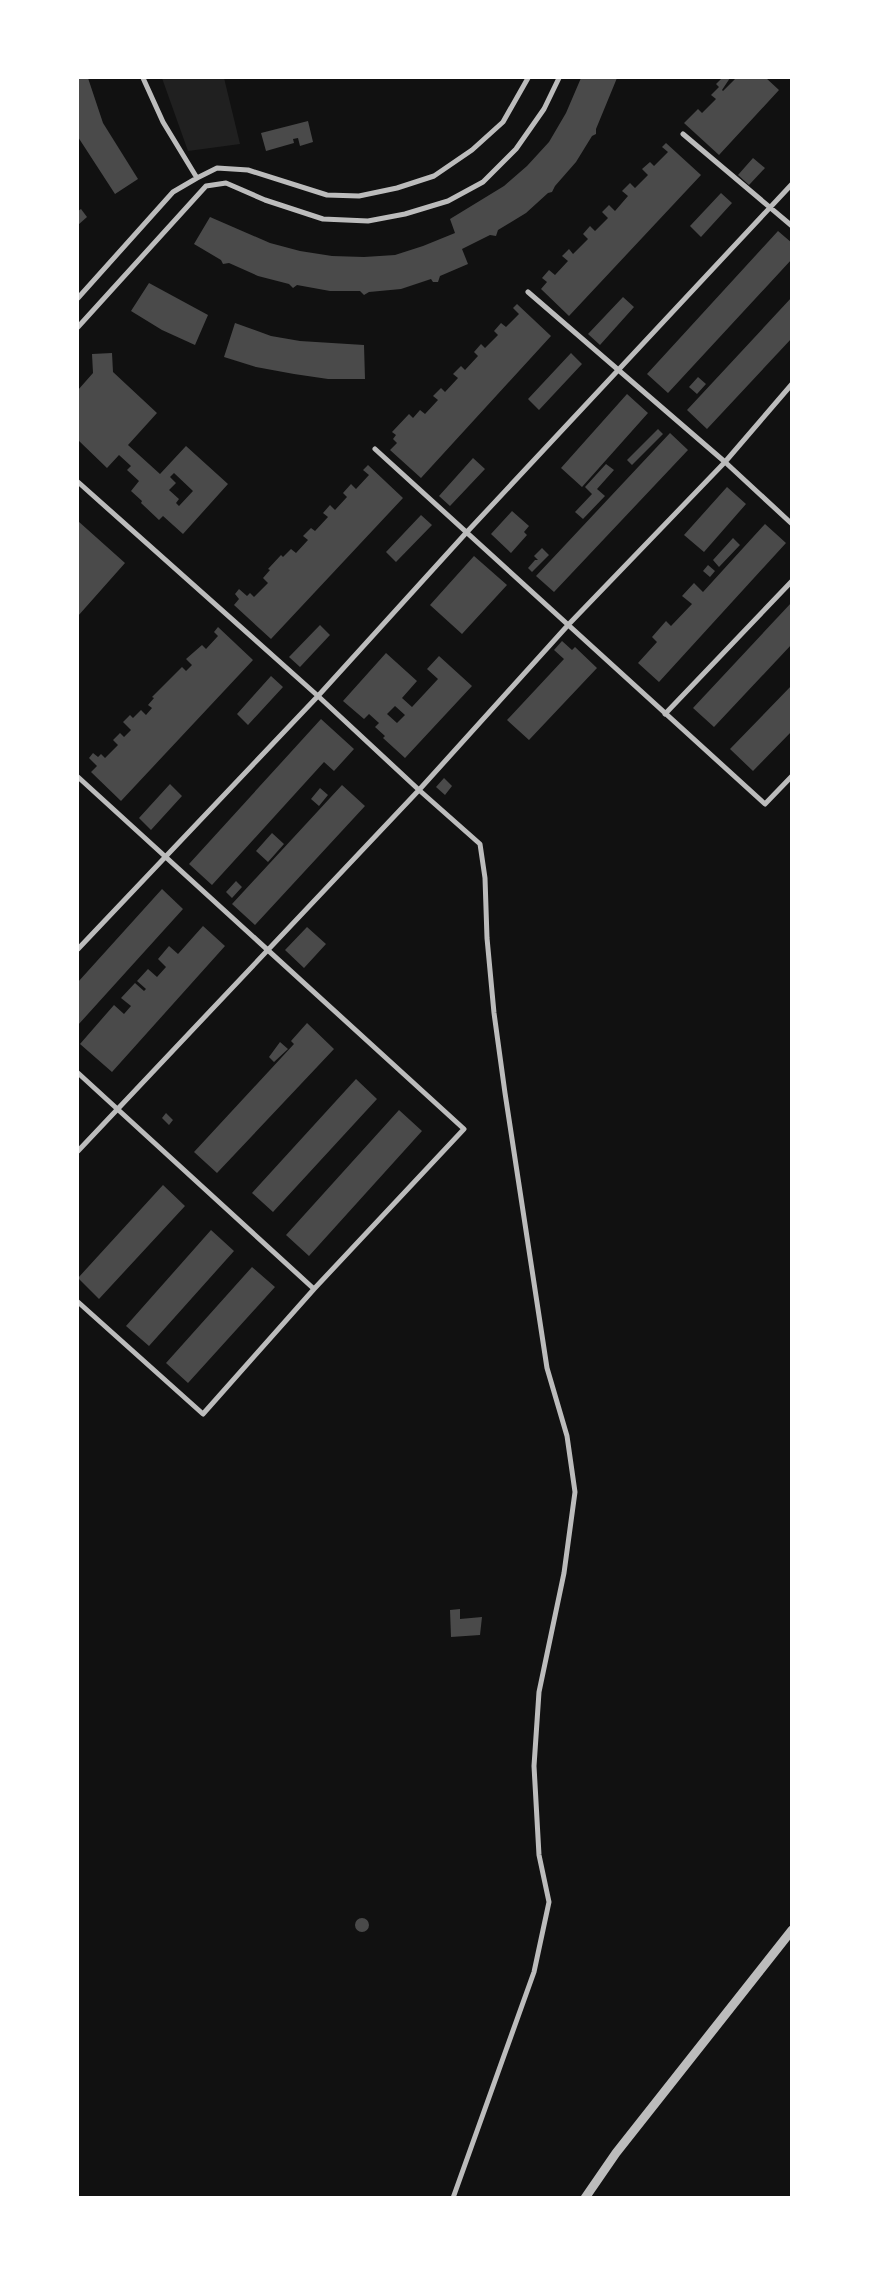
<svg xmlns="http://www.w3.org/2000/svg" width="869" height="2275" font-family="Karla,sans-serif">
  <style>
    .green { fill: #202020 }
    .building { fill: #4a4a4a; fill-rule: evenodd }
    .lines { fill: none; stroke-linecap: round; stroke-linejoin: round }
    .minor { stroke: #bcbcbc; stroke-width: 5 }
    .tertiary { stroke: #bcbcbc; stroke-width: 9 }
  </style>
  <rect width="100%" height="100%" fill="#111"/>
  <path class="green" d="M162,78h62l16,66 -52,7z"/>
  <path class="building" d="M78,78h10l15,45 35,56 -23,15 -37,-57z
    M581,78h36l-21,51v5l-4,2 -16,26 -21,24 -3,6 -4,1 -22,20 -28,17 -2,6 -6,-1 -28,14 6,15 -28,12 -2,6h-5l-2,-3 -30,10 -32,3 -5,3 -4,-4h-30l-33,-6 -4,3 -4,-4 -31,-8 -29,-13 -6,1 -2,-4 -27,-16 16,-27 60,26 30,8 32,5 32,1 31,-2 28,-9 32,-13 -5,-14 54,-33 23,-20 22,-24 17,-29z
    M722,78h8l-8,12 1,1 12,-12 -1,-1h32l13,12 -60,65 -35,-32 14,-14 4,4 14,-14 -5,-4 8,-8 -3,-3z
    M308,121l5,21 -13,4 -2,-8 -5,1 1,4 -28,8 -5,-18z
    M666,143l35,32 -132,141 -28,-27 6,-7 -5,-4 7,-8 6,5 13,-14 -6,-5 7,-7 4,5 15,-15 -5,-5 7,-8 5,5 13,-13 -6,-6 7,-7 6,6 13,-15 -6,-5 8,-8 5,5 13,-13 -6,-6 8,-7 4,4 14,-14 -6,-5z
    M753,158l12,10 -16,17 -11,-10z
    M721,193l11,10 -31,34 -11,-11z
    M81,209l6,8 -9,8v-14z
    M778,231l14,12v16l-124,134 -21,-19z
    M149,283l59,32 -13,30 -33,-15 -31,-19z
    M623,297l11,10 -34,38 -12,-11z
    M792,297v41l-85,91 -20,-19z
    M517,304l34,32 -130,142 -31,-28 7,-7 -4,-4 3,-4 -4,-3 17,-18 4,4 7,-8 5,4 13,-14 -5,-4 8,-8 4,4 13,-14 -5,-4 8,-8 4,4 13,-14 -4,-4 7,-8 4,4 13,-13 -4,-4 7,-8 5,4 13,-13 -6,-6z
    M235,323l36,13 29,5 64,4 1,34h-37l-34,-5 -38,-7 -32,-10z
    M112,353l1,19 44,41 -29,32 32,29 26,-28 42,38 -45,50 -20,-18 -4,4 -18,-17 1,-2 -11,-10 8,-10 -12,-11 4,-4 -12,-11 -12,13 -29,-28v-50l15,-17 -1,-19zM174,473l19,18 -14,15 -3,-3 3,-4 -10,-9 7,-7 -6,-6z
    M571,353l11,11 -43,46 -11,-11z
    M698,377l8,7 -9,10 -8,-7z
    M627,394l21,19 -66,74 -21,-19z
    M658,429l5,5 -31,31 -5,-5z
    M670,433l18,17 -134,142 -18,-16z
    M473,458l12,11 -35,37 -11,-10z
    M606,464l8,6 -17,19 8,7 -22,23 -8,-7 17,-18 -7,-7z
    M368,465l35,33 -132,141 -37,-34 5,-6 -4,-5 4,-5 8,7 3,-3 4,4 14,-14 -5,-5 7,-8 -2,-1 13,-14 2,2 8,-8 5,4 12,-13 -5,-4 8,-8 4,3 13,-14 -5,-4 7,-8 5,5 12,-13 -4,-4 8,-9 5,5 13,-14 -6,-5z
    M727,487l19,17 -42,48 -20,-17z
    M512,511l17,15 -5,6 3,3 -16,18 -20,-19z
    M421,515l11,10 -36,37 -10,-10z
    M78,521l47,42 -47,53z
    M765,524l21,19 -127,139 -21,-19 19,-21 -5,-5 14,-16 5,5 21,-22 -10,-8 12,-13 9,9z
    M733,538l7,7 -21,22 -6,-7z
    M542,548l7,7 -17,17 -4,-4 7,-8h3l-4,-4z
    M474,556l33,29 -45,49 -32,-29z
    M708,565l7,6 -5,6 -7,-6z
    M792,602v42l-78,83 -21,-19z
    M320,625l10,10 -30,32 -11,-10z
    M218,627l35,33 -132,141 -30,-29 6,-6 -8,-8 4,-5 5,4 3,-3 4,4 13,-13 -5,-5 7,-7 4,4 7,-7 -8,-8 7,-7 3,3 8,-8 5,5 6,-7 -4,-3 6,-7 -2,-1 30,-30 4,4 6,-6 -6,-6 16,-14 4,4 12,-13 -4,-4z
    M562,641l10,9 3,-3 22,21 -68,72 -22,-20 57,-61 -10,-9z
    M386,653l31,28 -15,17 10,9 26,-28 -11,-10 12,-13 33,30 -67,72 -22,-20 2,-2 -10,-9 4,-4 -10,-9 -5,5 -21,-18zM395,706l10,9 -8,8 -10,-9z
    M271,676l12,11 -35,38 -11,-11z
    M792,685v46l-39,40 -23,-22z
    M321,719l33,30 -20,22 -10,-9 -112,123 -23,-21z
    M444,778l8,8 -7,9 -9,-8z
    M170,784l12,12 -31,34 -12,-12z
    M342,785l23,21 -110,119 -23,-21z
    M320,788l8,7 -9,11 -8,-7z
    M272,833l12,11 -16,18 -12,-11z
    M236,881l6,6 -10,11 -6,-6z
    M162,889l21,20 -105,116v-43z
    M203,926l22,20 -113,126 -32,-28 34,-39 10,9 7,-8 -10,-8 14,-15 9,8 2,-2 -9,-8 11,-12 9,8 9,-10 -8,-8 11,-13 9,8z
    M307,927l19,17 -22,24 -19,-18z
    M307,1023l27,26 -117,124 -23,-21 100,-108 -3,-3z
    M280,1042l8,7 -14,13 -5,-5z
    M356,1079l21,20 -104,113 -21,-19z
    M399,1110l23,21 -113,125 -23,-21z
    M166,1113l7,7 -4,5 -7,-7z
    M163,1185l22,21 -86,93 -21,-21z
    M211,1230l23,21 -85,95 -23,-20z
    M252,1267l23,20 -87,96 -22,-20z
    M460,1609v10l22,-2 -2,18 -29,2 -1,-27z
    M355 1925a7 7 0 1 1 14 0a7 7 0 1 1-14 0Z"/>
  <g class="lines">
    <path class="minor" d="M143,78l20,44 34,56 20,-10 31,2 79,25 32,1 38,-8 37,-12 38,-26 31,-28 25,-44
      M683,134l109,92
      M528,292l197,170 67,62
      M78,298l95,-106 24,-14
      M78,327l128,-141 20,-3 39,17 58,19 45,2 37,-7 43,-13 35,-19 33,-33 28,-40 15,-31
      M375,449l390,355 27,-28
      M78,482l240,214 101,94 61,54 5,34 2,60 7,75 11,80 42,275 20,68 8,56 -11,81 -25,119 -5,74 5,89 10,47 -15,70 -81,226
      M665,714l127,-133
      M78,777l386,352 -150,160 -111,125 -125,-112
      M78,949l240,-253 148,-163 326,-349
      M78,1073l236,216
      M78,1151l341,-361 150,-166 156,-162 67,-78"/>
    <path class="tertiary" d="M585,2198l31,-45 176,-223"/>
  </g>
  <rect width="869" height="2275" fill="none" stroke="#ffffff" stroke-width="158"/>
</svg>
